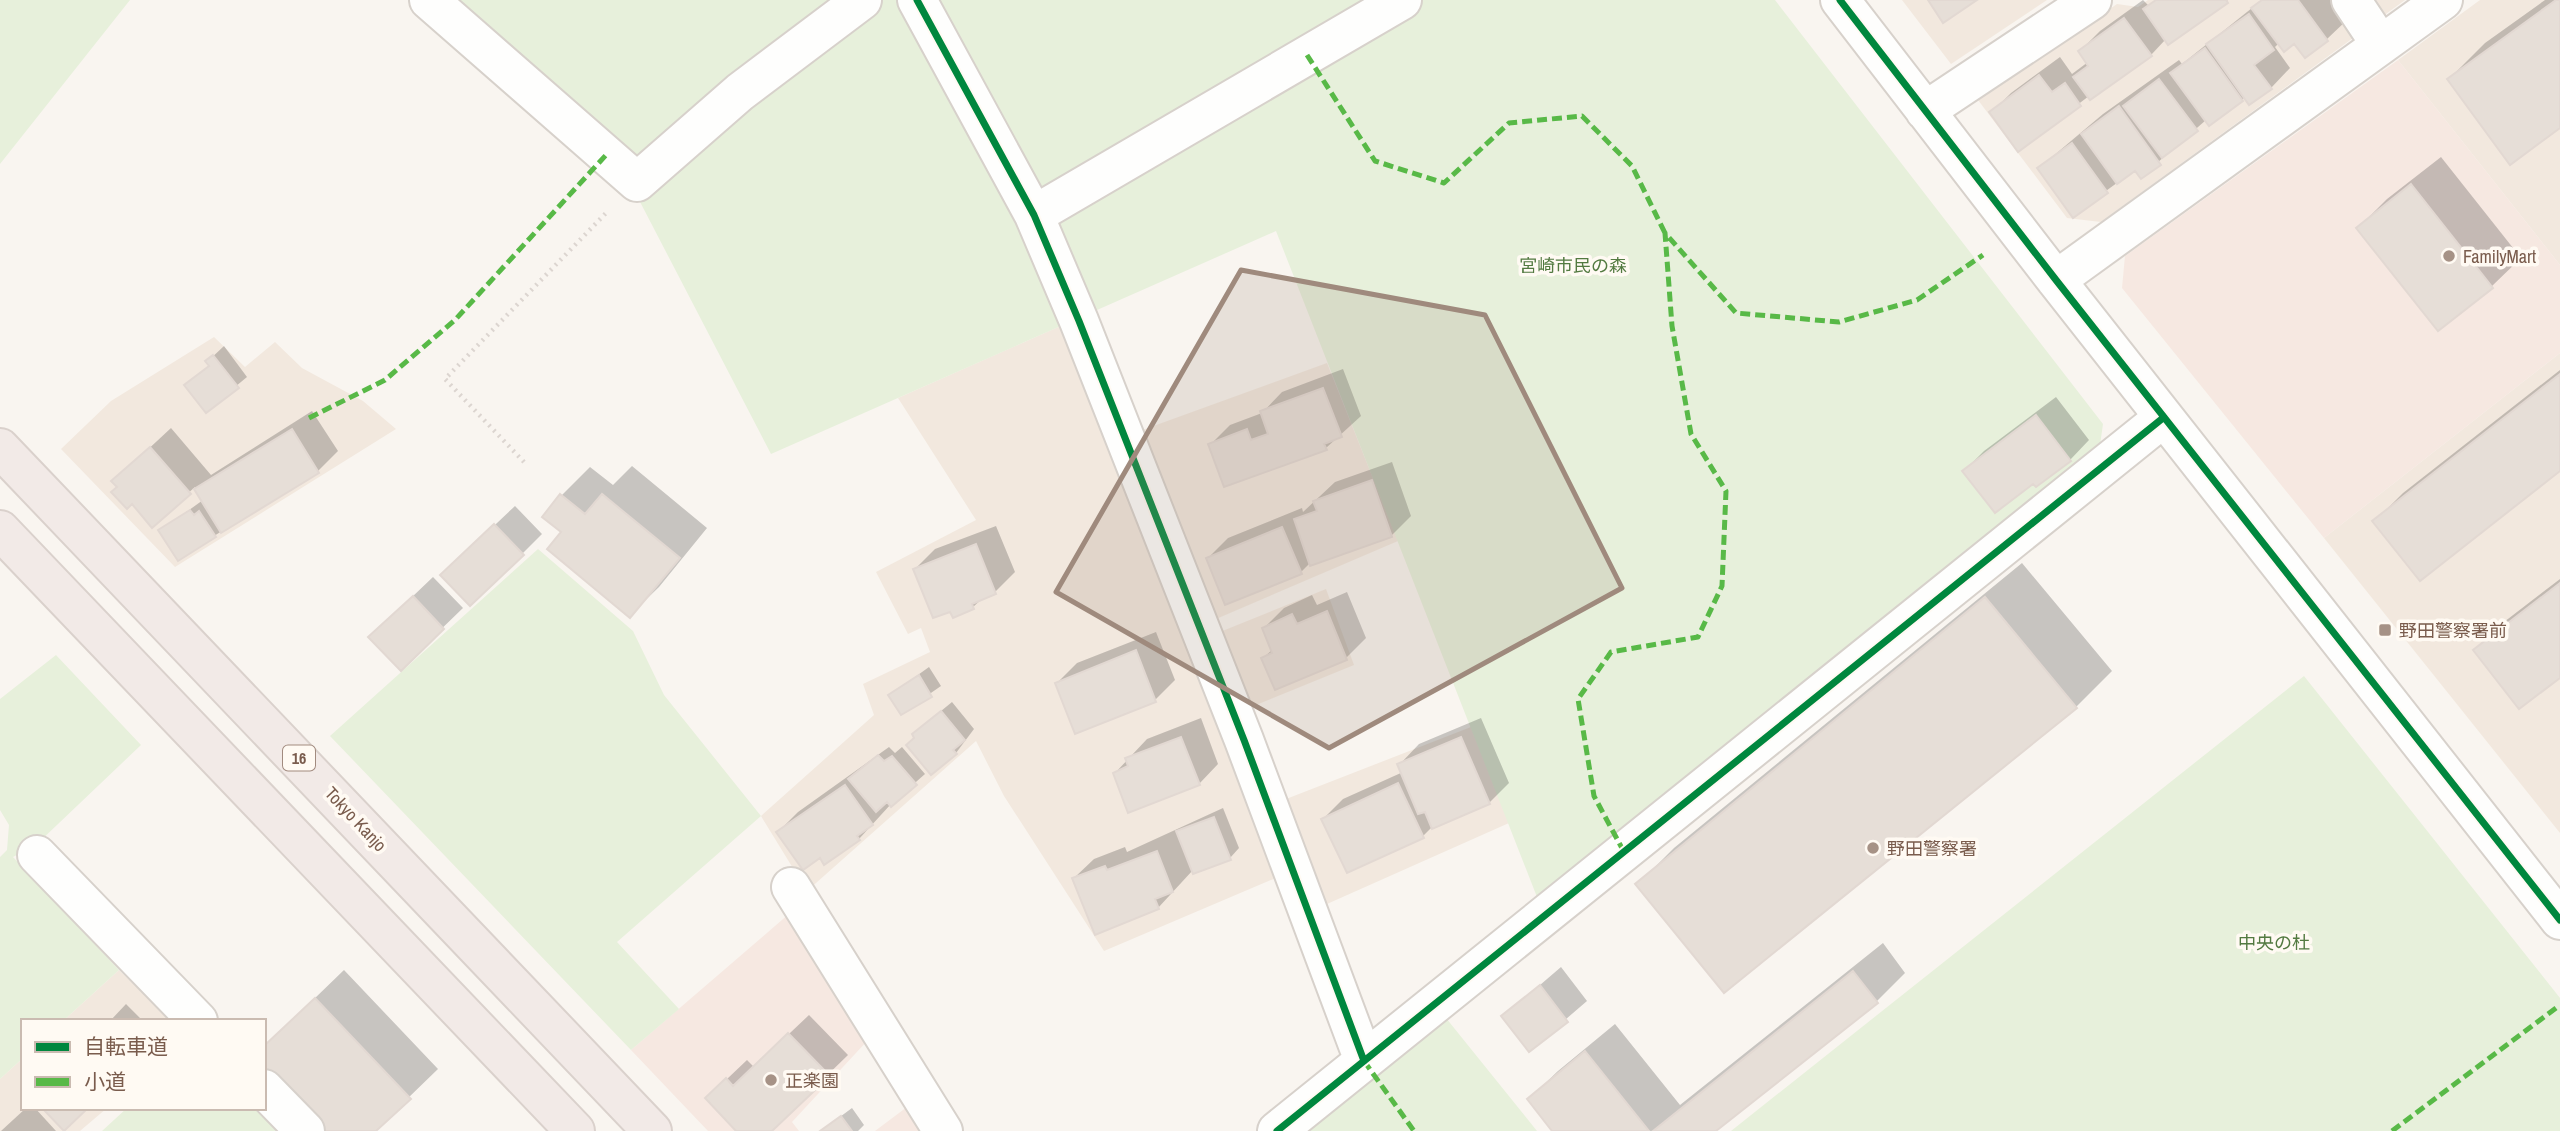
<svg xmlns="http://www.w3.org/2000/svg" width="2560" height="1131" font-family="'Archivo Narrow','Noto Sans JP',sans-serif">
  <style>
    .residential { fill: #f2e8de }
    .commercial { fill: #f6e8e1 }
    .green { fill: #e7f0db }
    .shadow { fill: #0003 }
    .building { fill: #e6ded7; stroke: #e2d8d2; stroke-width: 2 }
    .lines { fill: none; stroke-linecap: round; stroke-linejoin: round }
    .minor-casing { stroke: #d7d1cb; stroke-width: 42 }
    .highway-casing { stroke: #dad1cc; stroke-width: 42 }
    .path { stroke: #dcd5d0; stroke-width: 4.5; stroke-dasharray: 2 5; stroke-linecap: butt }
    .minor { stroke: #fefefd; stroke-width: 38 }
    .highway { stroke: #f2eae7; stroke-width: 38 }
    .quiet { stroke: #58b947; stroke-width: 5; stroke-dasharray: 10 5; stroke-linecap: butt }
    .cycleway-casing { stroke: #fffaf3; stroke-width: 11 }
    .cycleway { stroke: #00873e; stroke-width: 7 }
    .marked { fill: #9f8a7d; fill-opacity: 0.2; stroke: #9f8a7d; stroke-width: 5; stroke-linejoin: round }
    .poi-dot { fill: #a69286; stroke: #fffaf3; stroke-width: 2.5 }
    .labels { text-anchor: middle; dominant-baseline: central; stroke-width: 7; stroke-linejoin: round; paint-order: stroke }
    .shield { fill: #fffaf3; stroke: #a28b7f; stroke-width: 2 }
    .shield-label { font-size: 16px; font-weight: bold; fill: #7a5c4d }
    .poi-label { font-size: 18px; fill: #7a5c4d; stroke: #fffaf3; text-anchor: start }
    .park-label { font-size: 18px; fill: #537a41; stroke: #fffaf3 }
    .street-label { font-size: 18px; fill: #7a5c4d; stroke: #fffaf3 }
  </style>
  <rect width="100%" height="100%" fill="#f9f5f0"/>
  <path class="residential" d="M1902,0h145l-96,64z
    M2148,0h257l-304,222 -34,-4 -89,-118 139,-96 21,3z
    M2480,0h80v265l-162,-205z
    M1065,324l220,550 -181,77 -100,-155 -28,-55 -169,150 -46,-75 113,-101 -11,-31 67,-32 -9,-24 -13,6 -32,-62 100,-52 -78,-122z
    M214,337l31,30 30,-25 27,26 61,33 33,28 -221,138 -114,-118 50,-48z
    M2560,353v480l-236,-295z
    M1327,363l71,178 -189,81 -72,-190z
    M1326,589l28,76 -108,44 -31,-75z
    M1471,727l38,96 -191,85 -37,-107z
    M119,970l53,51h-109z
    M23,1058v50h84l-27,23h-80v-52z"/>
  <path class="commercial" d="M2398,60l162,205v88l-236,185 -202,-250 3,-32z
    M790,913l78,127 -76,82 7,9h-91l-77,-81z
    M911,1104l16,27h-52z"/>
  <path class="green" d="M0,0h130l-130,164z
    M442,0h1333l328,424 -3,21 -563,452 -261,-666 -505,223 -133,-256z
    M538,549l95,82 31,64 97,121 -144,126 62,67 -48,41 -301,-314z
    M56,655l85,90 -104,99 -24,13 106,113 -56,51h-40v37l-23,21v-222l7,-7 2,-25 -9,-15v-111z
    M2304,676l256,322v133h-829z
    M1446,1018l91,113h-229z
    M127,1108h128l22,23h-175z"/>
  <path class="shadow" d="M2143,0l6,6 6,-6h73l-62,39 -15,16 -62,41 -71,54 -27,-37 20,-20 49,-36 12,17 16,-12 -8,-11 20,-20z
    M2262,0h70l15,20 -20,19 -48,4 -4,4 15,21 -19,20 -25,9 -40,23 -65,57 -5,-8 -63,46 -34,-47 64,-54 76,-54 3,4z
    M2545,0h15v126l-111,-47 36,-36z
    M2441,157l80,101 -29,28 -54,42 -80,-100 29,-29z
    M224,346l23,31 -41,34 -20,-26 24,-20 -2,-4z
    M1343,369l18,47 -35,32 -116,-3 20,-20 32,-12 20,-21z
    M2560,370v99l-185,52 28,-28z
    M2056,397l33,43 -19,20 -37,21 -69,-10 20,-20z
    M312,411l26,40 -20,20 -104,65 -54,-5 43,-31 -8,-13 -43,38 -38,-44 57,-53 40,47z
    M1392,462l19,54 -20,20 -80,26 -10,10 -93,-14 20,-20 74,-30 1,4 32,-30z
    M632,466l75,62 -48,59 -29,28 -66,-83 -2,-37 28,-28 23,18z
    M515,506l27,28 -20,20 -60,2z
    M996,526l19,46 -20,20 -12,6 -10,9 -58,-38 20,-20z
    M2022,563l90,108 -36,36 -438,177 36,-36z
    M433,577l30,31 -62,60 -11,-50z
    M2560,579v96l-84,-25 28,-28z
    M1347,592l19,46 -20,20 -70,30 -13,-30 10,-9 -9,-21 20,-20 28,-13 5,10z
    M1156,632l19,48 -20,20 -98,-17 20,-20z
    M929,667l12,19 -39,27 -12,-18z
    M952,702l22,27 -18,24 -40,-16 8,-12z
    M1201,718l17,46 -19,20 -84,-11 32,-34z
    M1481,718l28,65 -20,20 -57,24 -9,9 -100,-17 20,-20 60,-27 -3,-8 19,-20z
    M889,747l6,6 7,-6 23,27 -34,30 -32,35 -38,17 -43,-24 20,-20z
    M1223,808l16,40 -9,10 -37,12 -35,38 -84,-30 20,-19 31,-12 2,5z
    M1883,943l22,30 -28,28 -164,130h-159l-25,-32 29,-28 57,-47 65,81z
    M1561,967l26,34 -57,49 -26,-34z
    M344,970l94,99 -64,62h-49l-42,-102z
    M126,1004l17,17h-33z
    M809,1015l39,40 -78,76h-32l-31,-33 40,-38 7,7z
    M26,1108h9l21,23h-55z
    M852,1108l12,17 -6,6h-37z"/>
  <path class="building" d="M1928,0h49l-34,23z
    M2156,0h70l2,3 -60,42 -25,-36z
    M2262,0h36l30,41 -23,17 -11,-14 -10,8 -33,-44z
    M2556,0h4v128l-50,37 -63,-86z
    M2249,14l25,36 -20,15 18,24 -23,16 -43,-61z
    M2124,18l28,38 -62,44 -17,-23 15,-11 -10,-15z
    M2205,48l38,53 -34,25 -39,-53z
    M2039,75l13,17 13,-9 16,23 -63,46 -29,-40z
    M2159,79l39,52 -36,27 -39,-52z
    M2119,106l42,59 -20,14 -6,-8 -18,13 -36,-50z
    M2072,143l36,50 -35,25 -36,-50z
    M2411,184l82,104 -55,43 -82,-103z
    M213,355l26,33 -33,25 -22,-28 25,-19 -4,-5z
    M2560,374v97l-140,110 -48,-60z
    M1323,388l19,49 -18,7 3,6 -103,37 -16,-43 39,-15 4,11 17,-6 -8,-23z
    M2036,415l35,46 -35,26 -3,-3 -38,29 -33,-42z
    M292,429l27,44 -98,60 -27,-44z
    M150,447l41,47 -39,34 -20,-24 -5,5 -16,-17 6,-5 -6,-6z
    M1372,480l20,57 -82,29 -16,-47 23,-8 -4,-10z
    M560,494l25,20 17,-20 78,64 -50,60 -83,-69 14,-17 -19,-15z
    M190,510l4,5 5,-4 17,26 -38,24 -20,-31z
    M494,524l30,31 -54,51 -30,-31z
    M1282,527l20,47 -77,31 -19,-47z
    M976,544l20,50 -24,10 2,5 -21,9 -3,-6 -17,6 -20,-49z
    M2560,583v95l-41,31 -46,-59z
    M413,596l31,33 -43,42 -33,-34z
    M1985,597l92,111 -353,285 -89,-109z
    M1327,611l20,49 -72,30 -14,-32 11,-5 -10,-25 30,-14 5,10z
    M1136,650l20,52 -81,32 -20,-51z
    M919,675l13,22 -31,18 -13,-20z
    M941,711l24,29 -12,10 4,4 -26,21 -25,-30 8,-7 -2,-4z
    M1181,737l19,48 -72,28 -15,-40 15,-7 -3,-8z
    M1461,737l29,67 -58,25 -7,-17 -7,2 -21,-50z
    M878,755l6,6 8,-5 25,29 -26,22 -4,-5 -11,10 -28,-33z
    M1398,783l26,55 -77,35 -26,-54z
    M845,785l28,40 -16,11 3,4 -36,25 -4,-7 -17,12 -27,-38z
    M1214,817l17,43 -38,14 -17,-43z
    M1157,851l16,41 -18,7 4,10 -64,26 -23,-57 33,-12 2,4z
    M1853,971l25,32 -162,128h-63z
    M1540,985l28,37 -39,30 -28,-36z
    M315,998l96,101 -35,32h-54l-58,-61v-24z
    M788,1033l42,43 -58,55h-36l-31,-33 21,-20 7,8z
    M1585,1051l64,80h-97l-25,-32z
    M42,1108h46l-24,23z
    M841,1116l11,15h-32z"/>
  <g class="lines">
    <defs>
      <path id="minor" d="M429,0l208,182 103,-90 122,-92
        M917,0l117,215 45,106 165,419 120,321
        M1840,0l216,280 504,640
        M2351,0l30,45
        M1925,111l167,-111
        M1034,215l368,-215
        M2056,280l387,-280
        M37,855l161,166
        M791,887l152,244
        M264,1089l41,42
        M1277,1131l886,-713"/>
      <path id="highway" d="M0,448l652,683
        M0,530l575,601"/>
    </defs>
    <use href="#minor" class="minor-casing"/>
    <use href="#highway" class="highway-casing"/>
    <path class="path" d="M524,462l-79,-83 162,-167"/>
    <use href="#minor" class="minor"/>
    <use href="#highway" class="highway"/>
    <path class="quiet" d="M1307,55l68,106 69,22 65,-60 73,-7 50,50 33,67
      M309,418l76,-38 70,-60 151,-165
      M1624,852l-30,-56 -16,-97 33,-47 87,-15 24,-51 4,-95 -35,-57 -19,-108 -7,-93 71,80 103,9 78,-22 66,-45
      M1364,1061l50,70
      M2392,1131l168,-126"/>
    <defs>
      <path id="cycleway" d="M917,0l117,215 45,106 165,419 120,321
        M1840,0l216,280 504,640
        M1277,1131l886,-713"/>
    </defs>
    <use href="#cycleway" class="cycleway-casing"/>
    <use href="#cycleway" class="cycleway"/>
  </g>
  <path class="marked" d="M1241,270l244,45 137,273 -293,160 -273,-156z"/>
  <g class="poi-dot">
    <circle cx="2449" cy="256" r="7"/>
    <rect x="2378" y="623" width="14" height="14" rx="3.5"/>
    <circle cx="1873" cy="848" r="7"/>
    <circle cx="771" cy="1080" r="7"/>
  </g>
  <g class="labels">
    <rect class="shield" x="283" y="745.5" width="32" height="25" rx="5"/>
    <g class="shield-label">
      <text x="299" y="758">16</text>
    </g>
    <g class="poi-label">
      <text x="2463" y="256">FamilyMart</text>
      <text x="2399" y="630">野田警察署前</text>
      <text x="1887" y="848">野田警察署</text>
      <text x="785" y="1080">正楽園</text>
    </g>
    <g class="park-label">
      <text x="1573" y="265">宮崎市民の森</text>
      <text x="2274" y="942">中央の杜</text>
    </g>
    <g class="street-label">
      <text transform="translate(356 819) rotate(47)">Tokyo Kanjo</text>
    </g>
  </g>
  <rect x="21" y="1019" width="245" height="91" fill="#fffaf3" stroke="#cabbb1" stroke-width="2"/>
  <rect x="35" y="1042" width="35" height="10" fill="#00873e" stroke="#cabbb1" stroke-width="2"/>
  <text x="84" y="1054" font-size="21" fill="#7a5c4d">自転車道</text>
  <rect x="35" y="1077" width="35" height="10" fill="#58b947" stroke="#cabbb1" stroke-width="2"/>
  <text x="84" y="1089" font-size="21" fill="#7a5c4d">小道</text>
</svg>
